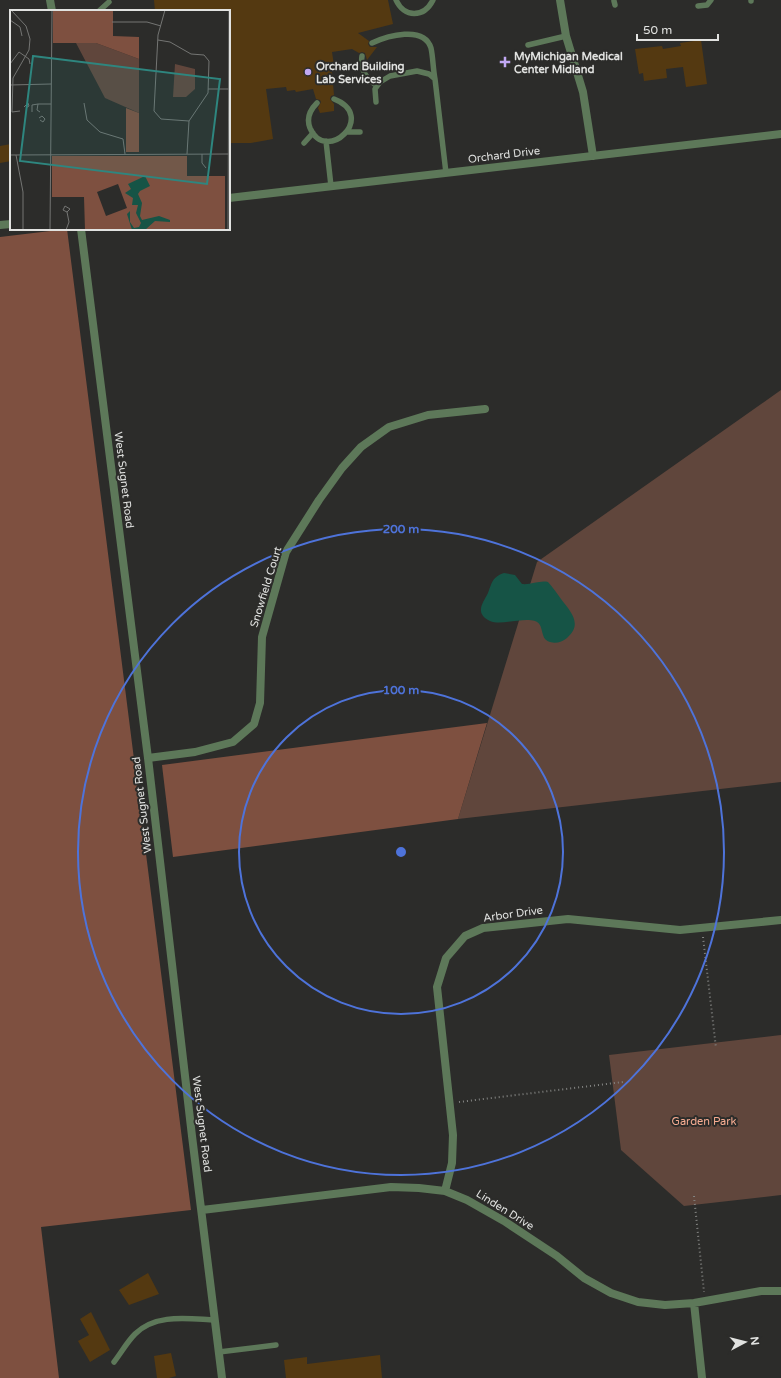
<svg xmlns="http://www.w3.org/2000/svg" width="781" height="1378" font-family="'Varela Round',sans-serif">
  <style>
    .green { fill: #60463c }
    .forest { fill: #7e5040 }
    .water { fill: #165446 }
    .building { fill: #543911 }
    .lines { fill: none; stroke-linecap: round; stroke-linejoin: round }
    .path { stroke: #838482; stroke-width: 2; stroke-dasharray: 1 3; stroke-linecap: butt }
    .lane { stroke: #5d7859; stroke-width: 5.5 }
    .street { stroke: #5d7859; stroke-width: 8 }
    .ring { fill: none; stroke: #4e73da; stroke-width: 2 }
    .poi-dot { fill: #c1a8f3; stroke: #2c2c2a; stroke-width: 1.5 }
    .labels { text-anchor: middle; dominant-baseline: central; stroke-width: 4; stroke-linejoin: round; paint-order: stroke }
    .poi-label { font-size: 11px; font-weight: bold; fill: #e1e2e0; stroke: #2c2c2a; text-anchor: start }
    .street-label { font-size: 11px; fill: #e1e2e0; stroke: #2c2c2a }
    .park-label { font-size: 11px; fill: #f8ad92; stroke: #2c2c2a }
    .inset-road { fill: none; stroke: #747573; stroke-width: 1 }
    .view { fill: #2e867f; fill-opacity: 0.15; stroke: #2e867f; stroke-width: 2 }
    .inset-edge { fill: none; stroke: #e1e2e0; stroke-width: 2 }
    .centre { fill: #4e73da; stroke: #2c2c2a; stroke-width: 2 }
    .ring-label { font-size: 12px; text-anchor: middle; font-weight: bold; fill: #4e73da; stroke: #2c2c2a; stroke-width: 4; stroke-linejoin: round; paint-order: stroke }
  </style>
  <rect width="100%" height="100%" fill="#2c2c2a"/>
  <path class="green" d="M781,390v392l-323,37 79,-257z
    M781,1035v160l-97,11 -63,-56 -12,-95z"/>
  <path class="forest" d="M67,229l124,981 -150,17 18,151h-59v-1141z
    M487,723l-29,96 -285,38 -11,-92z"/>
  <path class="water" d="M504,573l11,2 7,9c9,1 18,-4 26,-2 5,6 9,11 13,17 10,13 22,25 6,39 -5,4 -11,6 -17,4 -11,-3 -5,-18 -15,-21 -13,-4 -34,5 -45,0 -16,-8 -7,-18 -2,-28 4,-10 4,-16 16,-20z"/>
  <path class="building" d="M154,0h234l5,24 -35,9 11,8 -1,3 2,3h7l-10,13 -2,-7 -3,-1 -3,1 -7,-4 -20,3 3,20h-3l2,23 -3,1 -1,3 4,5v7l-14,2 -2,-5 3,-6 -1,-2 -4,-1 -3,-10 -17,3 -1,-2 -8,1 -1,-4 -20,2 7,50 -22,4h-22v-132h-74z
    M701,40l6,44 -21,3 -3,-20 -17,2 1,9 -23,3 -1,-8 -4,1 -4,-25 27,-3 1,3 18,-3 -1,-3z
    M11,144v17l-11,2v-17z
    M148,1273l11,21 -30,11 -10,-15z
    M91,1312l19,38 -20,12 -12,-21 11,-6 -9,-16z
    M171,1353l5,23 -7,2h-12l-3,-22z
    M380,1355l2,23h-96l-2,-18 23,-3v7z"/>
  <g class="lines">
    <path class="path" d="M703,937l13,111
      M459,1102l164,-20
      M694,1196l10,96"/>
    <path class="lane" d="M396,0c8,18 28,18 37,0
      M751,0v1
      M614,1l1,4
      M698,6l9,-1 4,-5
      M99,11l10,-9
      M372,43c15,-7 52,-18 59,5 2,9 2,21 4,31
      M528,45l38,-9
      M362,56c-2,14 4,22 15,30
      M376,102l-1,-13 5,-7 10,-6 27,-5 12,3 6,5 11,94
      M317,103c-7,7 -11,15 -7,25 16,37 68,-12 24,-29
      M348,132h12
      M326,141l5,45
      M304,143l9,-10
      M219,1352l57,-7
      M114,1362c7,-9 13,-20 21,-28 21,-21 54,-15 80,-14"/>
    <path class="street" d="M50,0l2,11
      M560,0l6,36 17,56 10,64
      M229,198l552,-64
      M0,225l11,-1
      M81,229l67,529 44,378 30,242
      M148,758l47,-6 38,-10 21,-18 6,-21 2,-66 24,-85 33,-52 23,-32 19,-21 28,-20 39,-12 57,-6
      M445,1191l7,-28 1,-28 -16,-148 9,-29 19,-22 18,-8 85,-9 112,11 101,-10
      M202,1210l189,-23 28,1 26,3 22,9 37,21 53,35 27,22 27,15 27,9 27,3 29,-2 67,-12h20
      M694,1303l8,75"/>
  </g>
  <g class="ring">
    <circle cx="401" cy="852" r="162"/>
    <circle cx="401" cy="852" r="323"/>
  </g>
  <g class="poi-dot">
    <path d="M503 56h4v4h4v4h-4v4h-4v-4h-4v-4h4z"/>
    <circle cx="308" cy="72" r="4"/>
  </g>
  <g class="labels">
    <g class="poi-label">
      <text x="514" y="56">MyMichigan Medical<tspan x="514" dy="13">Center Midland</tspan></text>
      <text x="316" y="66">Orchard Building<tspan x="316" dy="13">Lab Services</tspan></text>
    </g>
    <g class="street-label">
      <text transform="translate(504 155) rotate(-7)">Orchard Drive</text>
      <text transform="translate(124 480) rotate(83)">West Sugnet Road</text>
      <text transform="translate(266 587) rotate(-73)">Snowfield Court</text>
      <text transform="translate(142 805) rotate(-97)">West Sugnet Road</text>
      <text transform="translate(513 914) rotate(-8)">Arbor Drive</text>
      <text transform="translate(202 1124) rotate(83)">West Sugnet Road</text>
      <text transform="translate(505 1210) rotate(32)">Linden Drive</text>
    </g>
    <g class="park-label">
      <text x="704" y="1121">Garden Park</text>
    </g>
  </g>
  <g transform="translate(10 10)">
    <rect width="220" height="220" fill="#2c2c2a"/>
    <path d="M66,33h20l43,16v54l-34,-15zM165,54l20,5v20l-9,8h-13z" fill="#60463c"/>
    <path d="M43,0h60v26l26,1v22l-43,-16h-43zM116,98l13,5v39h-13zM42,146h135v20h38v54h-140l-1,-33h-32zM108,174l9,24 -21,8 -9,-24z" fill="#7e5040" fill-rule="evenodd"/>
    <path d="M135,166l5,10 -10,5 -2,3 4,9 -2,13 2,4 17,-4 11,4v2l-15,-1 -10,9h-13l-5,-16 3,-3v11l4,6 5,-1 2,-4 -5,-10 2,-8h-6l1,-7 -8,-5 6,-4 -3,-5z" fill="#165446"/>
    <path class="inset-road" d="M1,0l15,16 4,13 -1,11 -16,28 -1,34 8,-1M155,0l-7,25 -4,76 7,8 28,2M0,10l10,7 2,9M102,12h35l14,4M148,30l12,2 21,12 13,1 5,6 -1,32 -19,28 -2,33M0,54l9,-12 10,7 1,5M0,75l41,-1M198,79h22M74,93l3,17 13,12 23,7 2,15M14,97l4,-4 1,3 -3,2M22,102v-7l6,-1M30,102l-3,-2 1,-6h13M29,108l3,-2 3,3 -2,3 -3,-2M192,144v9l4,5M0,145l219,-1M6,145l7,37v38M40,220l2,-220M56,220l3,-8 -2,-10 -4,-2 2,-4 5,3 -3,3M218,220l1,-220"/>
    <path class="view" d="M23,46l187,23 -13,105 -187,-23z"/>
    <rect width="220" height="220" class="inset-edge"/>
  </g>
  <circle cx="401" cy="852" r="6" class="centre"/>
  <g class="ring-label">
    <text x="401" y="533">200 m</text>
    <text x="401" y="694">100 m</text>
  </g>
  <g transform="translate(745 1342) rotate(83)" stroke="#2c2c2a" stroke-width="3" paint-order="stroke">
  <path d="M0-3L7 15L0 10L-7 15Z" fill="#e1e2e0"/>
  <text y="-6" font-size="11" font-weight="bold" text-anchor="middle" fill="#e1e2e0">N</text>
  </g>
  <path d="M637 34v6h81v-6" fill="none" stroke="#e1e2e0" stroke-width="2"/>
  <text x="643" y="34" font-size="12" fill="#e1e2e0" stroke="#2c2c2a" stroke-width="3" paint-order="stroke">50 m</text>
</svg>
